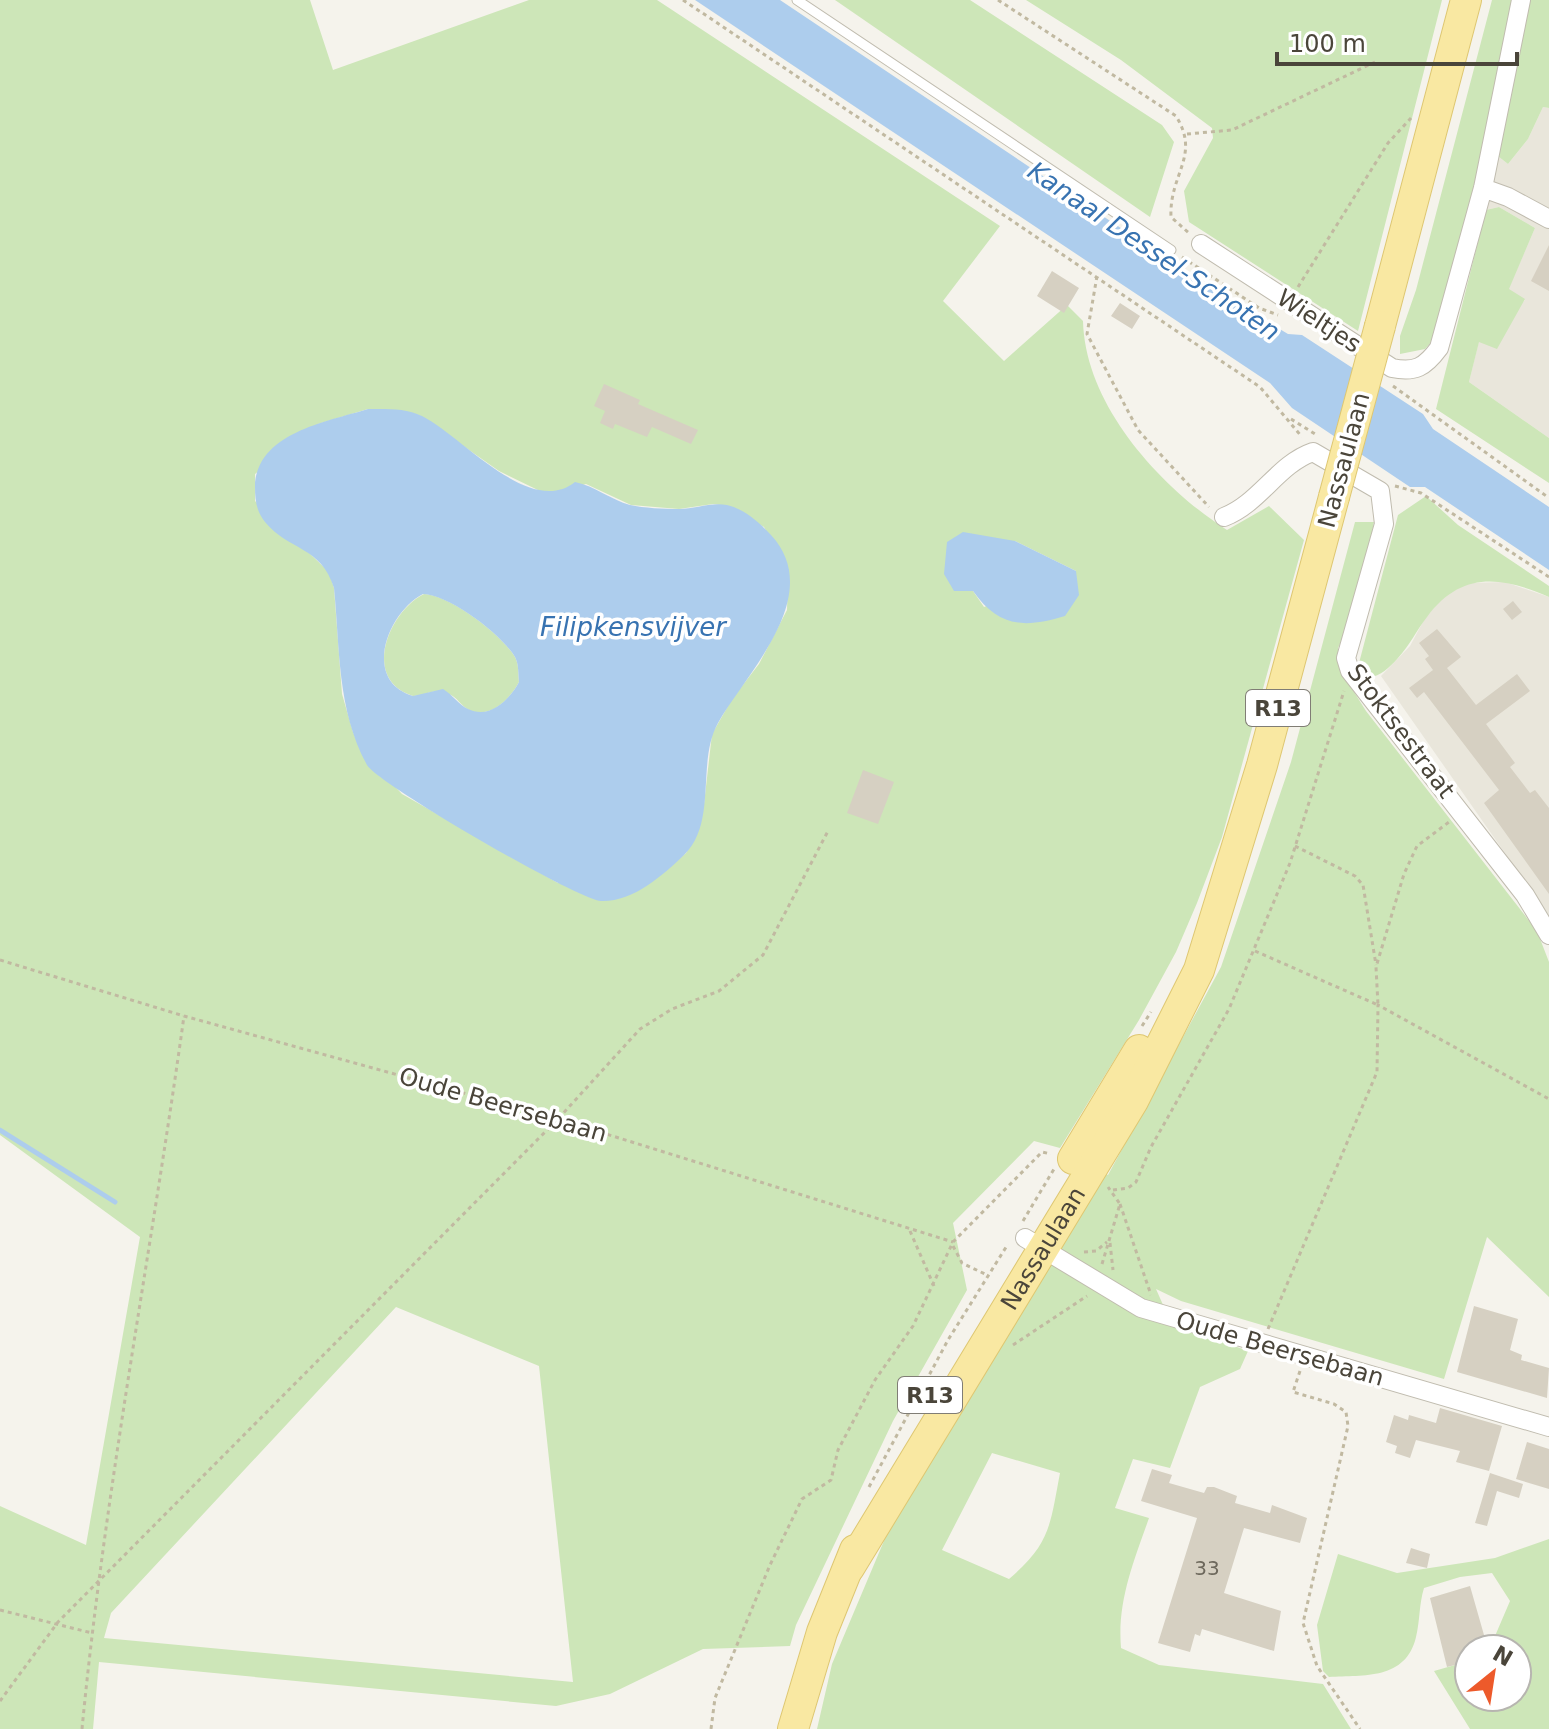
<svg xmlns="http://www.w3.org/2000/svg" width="1549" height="1729" font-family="'DejaVu Sans',sans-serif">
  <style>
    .residential { fill: #e9e6db }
    .green { fill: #cde6b8; fill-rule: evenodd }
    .water { fill: #adcded; fill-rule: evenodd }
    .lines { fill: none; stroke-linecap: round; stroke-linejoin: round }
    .stream { stroke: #adcded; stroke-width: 5 }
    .building { fill: #d6d0c2 }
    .service-casing { stroke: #c0bcaf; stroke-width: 11 }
    .minor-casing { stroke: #c0bcaf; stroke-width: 20 }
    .primary-casing { stroke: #dec772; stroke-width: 32 }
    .path { stroke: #c1b9a1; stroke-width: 3; stroke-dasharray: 4 4; stroke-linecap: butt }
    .service { stroke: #fff; stroke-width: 9 }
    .minor { stroke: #fff; stroke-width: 18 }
    .primary { stroke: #f9e8a2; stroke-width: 30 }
    .primary-bridge-casing { stroke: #dec772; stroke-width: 32; stroke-linecap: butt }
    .primary-bridge { stroke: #f9e8a2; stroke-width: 30 }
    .labels { text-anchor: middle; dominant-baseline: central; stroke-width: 7; stroke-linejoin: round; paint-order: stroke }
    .number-label { font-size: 20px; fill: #6d685c }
    .shield { fill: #fff; stroke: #807d75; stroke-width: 2 }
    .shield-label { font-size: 22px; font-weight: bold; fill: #4a453a }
    .street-label { font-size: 24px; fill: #4a453a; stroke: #fff }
    .water-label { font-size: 26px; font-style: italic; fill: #3873b1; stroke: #fff }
  </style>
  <rect width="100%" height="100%" fill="#f5f3ec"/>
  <path class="residential" d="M1543,107l6,1v330l-80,-56 10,-41 46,-41 -17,-10 27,-62 -36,-21 -13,3 8,-57 14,11 20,-25z
    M1505,582l44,15v319l-168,-240 29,-30 15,-28 22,-25 22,-10z"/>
  <path class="green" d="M0,0h310l23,70 196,-70h128l343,226 -57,75 61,60 63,-56 16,16c2,84 77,166 144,209l42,-24 35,34 -82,297 -25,66 -21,49 -37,68 -79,128 -26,-7 -81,82 14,67 -74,131 -97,204 -6,21 -87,3 -93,45 -54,12 -457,-44 -6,67h-93v-223l86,39 54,-308 -140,-102zM368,409l51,6 80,56 45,22h13l29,-9 45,21 48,4 34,-5 15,2 36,21 24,45 -1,38 -28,54 -27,35 -20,35 -8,70 -10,36 -8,13 -26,22 -102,8 -156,-89 -42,-45 -7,-17 -11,-38 -8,-106 -5,-16 -74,-71v-27l63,-50zM1015,541l61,30 -92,36 -11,-16zM396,1307l143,59 34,316 -469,-44 7,-25z
    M835,0h135l192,125 12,17 -24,75z
    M1026,0h416l-84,331 -169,-109 -5,-31 29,-53 -1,-10 -91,-68z
    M1492,0h25l-40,175 -43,164 -9,10 -25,5v-18l16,-46z
    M1530,0h19v108l-6,-1 -15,32 -20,25 -14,-11 32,-148z
    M1499,207l36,21 -26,61 16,10 -28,50 -18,-7 -10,40 80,56v45l-113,-74 50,-199z
    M1426,496l32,29 91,61v11c-48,-21 -88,-26 -122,20 -11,14 -17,28 -29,41 -10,11 -16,17 -30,20l-9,-15 39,-148z
    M1355,522h19l-16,85 -20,41 1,20 27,43 171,220 12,31v335l-62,-60 -43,142 -263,-78 -25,-12 15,34 77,28 -8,18 -40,18 -30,81 -37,-9 -18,49 34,10c-15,43 -32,83 -28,130l38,17 164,19 28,45h-534l15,-65 57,-135 209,-359 10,5 113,-208 70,-205zM992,1453l68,20c-10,52 -9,70 -51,106l-67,-29z
    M424,594c26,1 77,40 91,63 4,8 3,16 4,25 -9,17 -29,38 -50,28 -8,-4 -12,-13 -20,-16 -15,-7 -21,1 -36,2 -52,-16 -25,-84 11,-102z
    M1549,1539v190h-79l-36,-58 35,-10v36h48v-48h-19l-3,-13 15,-35 -18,-28 -32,4 -36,11c-5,16 -4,33 -8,49 -10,43 -52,38 -87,40l-6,-6 -6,-46 21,-71 59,19 98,-15z"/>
  <path class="water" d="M695,0h85l423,283 85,51 14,1 121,79 10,15 116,78v63l-124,-83h-15l-118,-79 -22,-25z
    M368,409c18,0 38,-1 54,7 40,20 108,102 153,66 20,4 36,18 55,23 14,3 34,4 49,4 16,0 31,-7 48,-4 17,4 32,17 44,30 55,60 -24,137 -53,188 -22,39 0,99 -34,132 -22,21 -51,47 -83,46 -23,-1 -223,-117 -234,-136 -30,-55 -27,-116 -33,-177 -13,-42 -45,-37 -69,-66 -9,-11 -10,-23 -10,-35 1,-54 71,-65 113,-78zM423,594c27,1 78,40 92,63 4,8 3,16 4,25 -9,17 -29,38 -51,27 -9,-4 -15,-14 -25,-20l-30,7c-52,-16 -25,-84 10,-102z
    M963,532l52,9 61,30 3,24 -14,21c-40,12 -66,12 -92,-25h-19l-10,-17 3,-32z"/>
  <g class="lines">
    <path class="stream" d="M0,1130l115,72"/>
  </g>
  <path class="building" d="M1549,245v46l-18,-10z
    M1052,271l27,17 -15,25 -27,-17z
    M1120,303l20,13 -8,13 -21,-13z
    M604,384l36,16 -2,4 60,26 -7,14 -39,-17 -5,10 -32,-13 -2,5 -13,-6 5,-12 -11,-5z
    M1513,601l9,11 -10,8 -9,-11z
    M1437,629l24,28 -14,11 29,37 41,-31 13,17 -44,33 29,39 -5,4 20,26 5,-3 14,18v86l-65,-91 15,-13 -75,-98 -7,6 -8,-10 24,-18 -8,-11 4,-3 -10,-13z
    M863,770l31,12 -16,42 -31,-11z
    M1474,1306l44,13 -8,31 12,5 -1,5 28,8 -2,30 -90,-26z
    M1440,1408l62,18 -13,45 -33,-9 4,-11 -44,-11 -6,18 -15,-5 2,-7 -11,-4 8,-27 14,5 1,-5 27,8z
    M1527,1442l22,7v40l-33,-10z
    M1152,1469l20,6 -3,8 35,10 3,-6h7l23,9 -2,7 35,10 2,-8 35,13 -7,25 -56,-15 -20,65 57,18 -7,40 -72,-22 -2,7 -5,-2 -5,18 -32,-9 39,-125 -56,-17z
    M1490,1473l33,11 -4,14 -22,-7 -10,35 -12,-3z
    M1411,1548l19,6 -3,14 -21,-5z
    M1470,1586l18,63h-19v6l-7,2 1,6 -16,4 -17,-69z"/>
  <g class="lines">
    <defs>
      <path id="service" d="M797,0l374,250"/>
      <path id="minor" d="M1483,188l25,9 41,22
        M1201,244l191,124c23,5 33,-1 47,-20l44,-160 38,-188
        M1224,517c36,-14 54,-53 89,-65l67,39 4,33 -38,134 4,13 175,224 24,40
        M1025,1238l116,70 408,119"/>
      <g id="primary">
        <path d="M1380,326l86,-326"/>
        <path d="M1073,1159l66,-109"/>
        <path id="s1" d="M849,1568l284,-467 66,-131 63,-205 72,-268"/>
        <path d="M793,1729l29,-97 33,-82"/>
      </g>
    </defs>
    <use href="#service" class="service-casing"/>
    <use href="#minor" class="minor-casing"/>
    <use href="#primary" class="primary-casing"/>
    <path class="path" d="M683,0l577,387 42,50
      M998,0l178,116c25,40 -7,58 -5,101l19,17
      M1187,134l45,-4 143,-68
      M1182,257l77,51 19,7
      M1097,276l-10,58 51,96 71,77
      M1298,287l90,-144 23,-25
      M1393,386l156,112
      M1291,419l24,15
      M1395,486l26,7 128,84
      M1295,846l60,30 8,9 13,80
      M1255,951l123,54 -2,-38 28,-93 13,-28 32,-24
      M0,960l184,56 374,103 395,123
      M1142,1026l9,-14
      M1113,1190l15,-2 8,-6 15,-35 78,-138 61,-146 54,-172
      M1120,1204l31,91
      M1023,1221l31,-52
      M910,1231l24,55
      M1110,1243l3,27
      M953,1246l9,17 25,12
      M1084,1252l12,-1 11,-9
      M1102,1264l18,-60 -12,-17
      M1268,1329l109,-257 1,-67 171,94
      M1013,1345l74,-49
      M1300,1371l-7,21 41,12 12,8 2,14 -45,197 14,43 43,63
      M869,1487l79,-147 60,-96
      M0,1610l92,23
      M0,1701l58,-79 500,-503 82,-90 32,-20 47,-18 44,-36 65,-124
      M82,1729c23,-239 69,-475 102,-713
      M711,1729l4,-31 55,-133 32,-66 29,-19 7,-30 37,-70 38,-54 40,-84 89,-90 9,2"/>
    <use href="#service" class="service"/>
    <use href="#minor" class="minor"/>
    <use href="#primary" class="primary"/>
    <defs>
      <path id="primary-bridge" d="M1334,497l46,-171"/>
    </defs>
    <use href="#primary-bridge" class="primary-bridge-casing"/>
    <use href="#primary-bridge" class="primary-bridge"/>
  </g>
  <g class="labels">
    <g class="number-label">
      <text x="1207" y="1568">33</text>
    </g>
    <g class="shield">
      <rect x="1246" y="690" width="64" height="36" rx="6"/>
      <rect x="898" y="1377" width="64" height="36" rx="6"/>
    </g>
    <g class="shield-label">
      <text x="1278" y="708">R13</text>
      <text x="930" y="1395">R13</text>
    </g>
    <g class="street-label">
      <text transform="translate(1319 321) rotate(33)">Wieltjes</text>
      <text transform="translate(1344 460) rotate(-75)">Nassaulaan</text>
      <text transform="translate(1401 731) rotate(53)">Stoktsestraat</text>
      <text transform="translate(503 1105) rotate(16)">Oude Beersebaan</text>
      <text stroke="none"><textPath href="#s1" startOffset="374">Nassaulaan</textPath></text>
      <text transform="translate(1280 1349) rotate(16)">Oude Beersebaan</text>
    </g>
    <g class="water-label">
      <text transform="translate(1154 251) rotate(34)">Kanaal Dessel-Schoten</text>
      <text x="633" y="627">Filipkensvijver</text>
    </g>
  </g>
  <g transform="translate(1493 1673) rotate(30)"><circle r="38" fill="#ffffff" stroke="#b7b5b0" stroke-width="2"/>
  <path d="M0-6L14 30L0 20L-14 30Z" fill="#ed5a2b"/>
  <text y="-12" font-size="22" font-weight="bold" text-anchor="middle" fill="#4a453a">N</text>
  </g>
  <path d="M1277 52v12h240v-12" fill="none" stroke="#4a453a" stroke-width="4"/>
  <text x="1289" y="52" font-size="24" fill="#4a453a" stroke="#ffffff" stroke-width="6" paint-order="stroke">100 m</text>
</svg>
